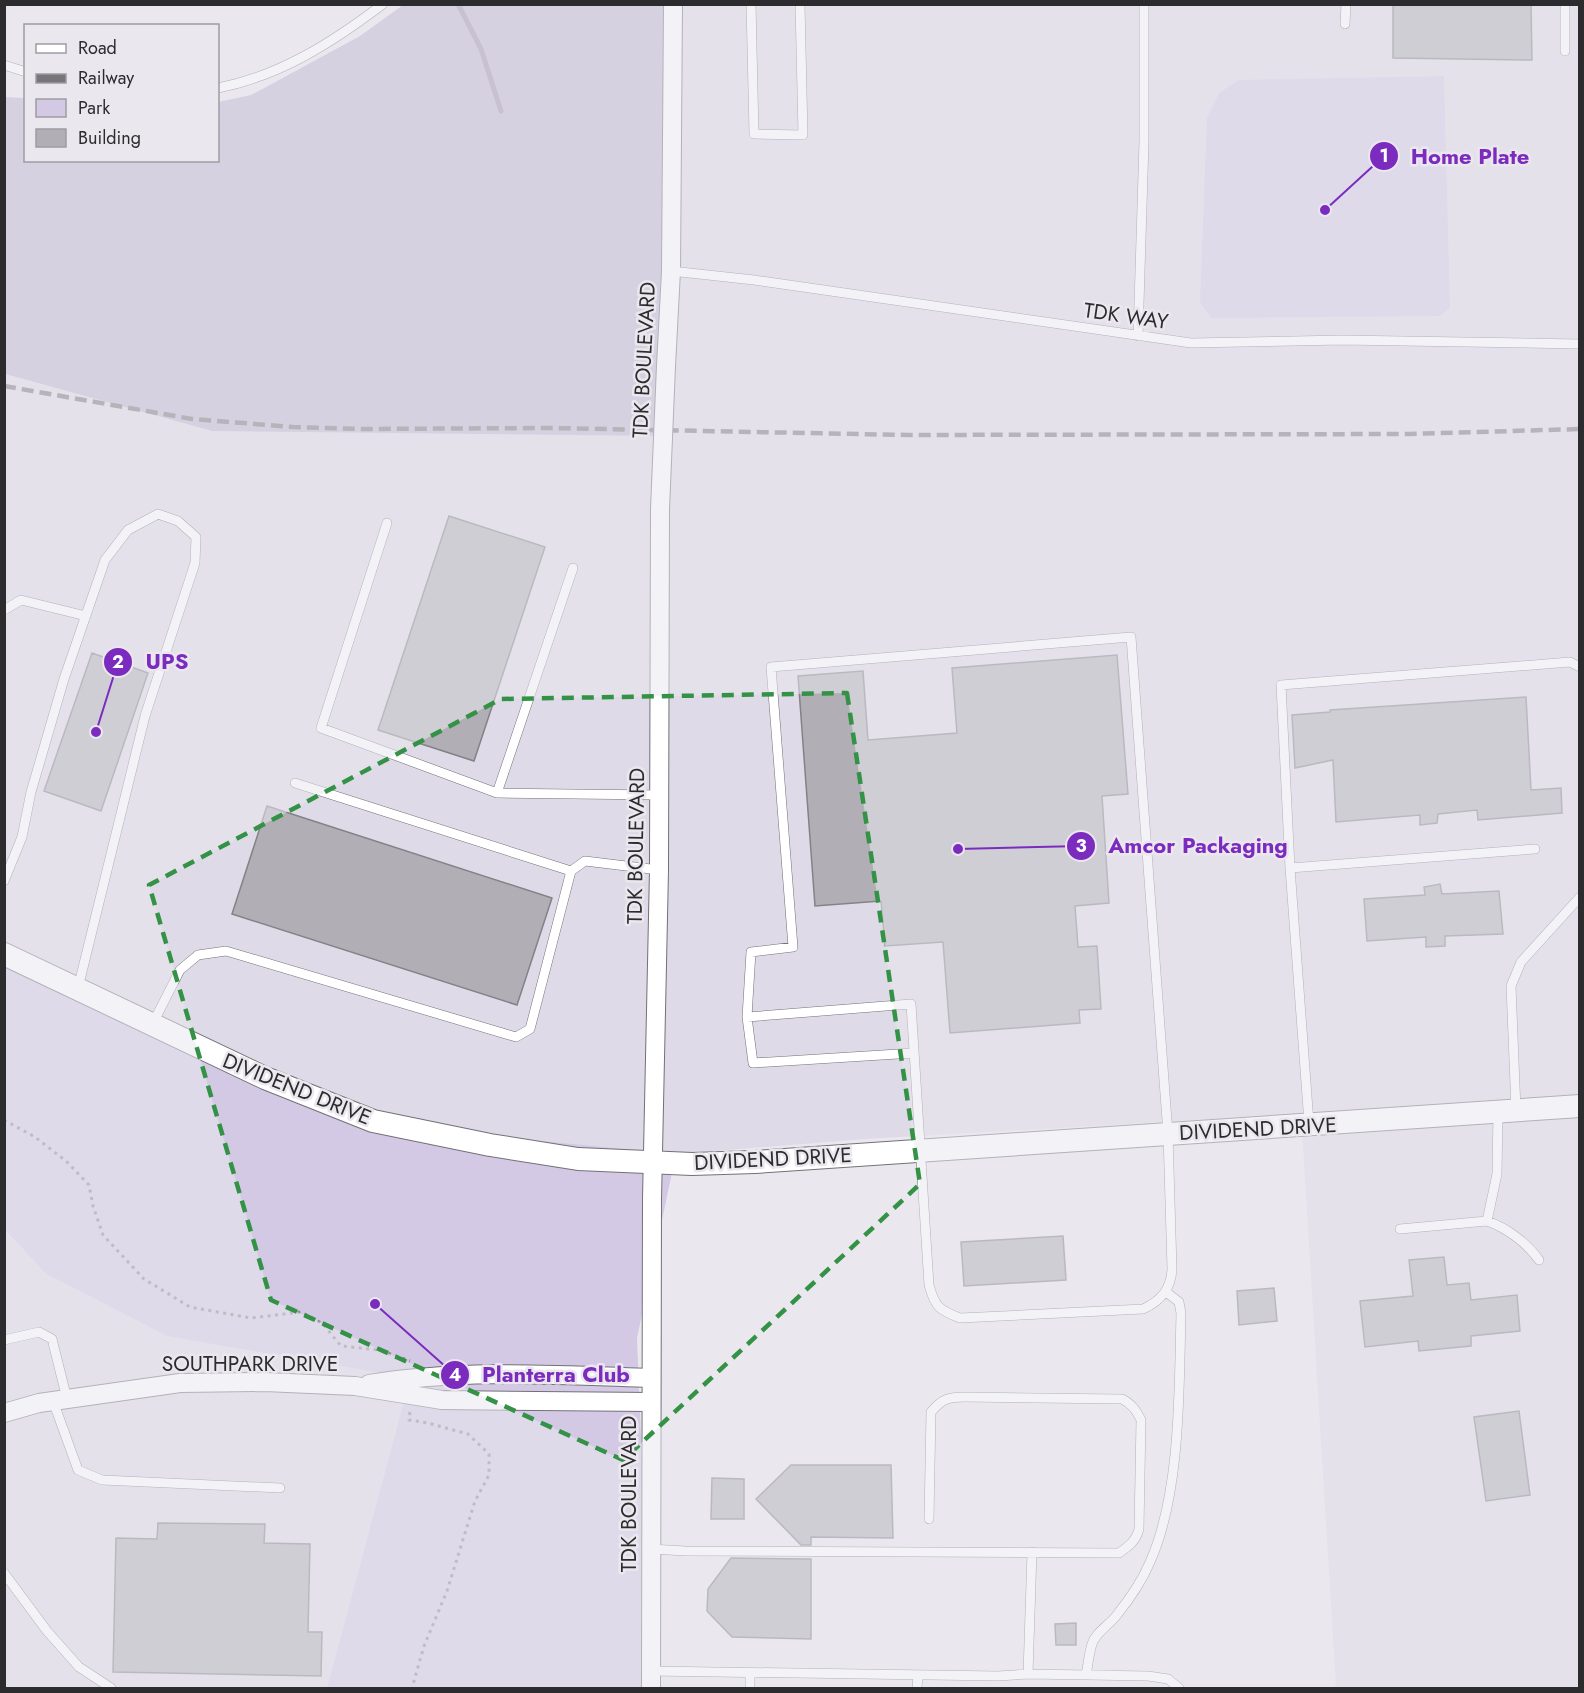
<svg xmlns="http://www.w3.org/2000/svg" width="1584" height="1693" font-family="Jost,sans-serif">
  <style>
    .built { fill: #dedae7 }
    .green { fill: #d3c9e5 }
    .forest { fill: #bfb5d1 }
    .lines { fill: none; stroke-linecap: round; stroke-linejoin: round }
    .stream { stroke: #9d93af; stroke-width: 5 }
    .building { fill: #b1afb5; stroke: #838287; stroke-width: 1.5 }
    .service-casing { stroke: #737176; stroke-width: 10 }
    .minor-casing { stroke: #737176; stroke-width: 20 }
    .tertiary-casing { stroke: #737176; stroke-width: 24 }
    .path { stroke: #8c8a8f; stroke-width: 3; stroke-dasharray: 3 4.5; stroke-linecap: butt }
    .service { stroke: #fff; stroke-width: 9 }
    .minor { stroke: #fff; stroke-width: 18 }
    .tertiary { stroke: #fff; stroke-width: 22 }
    .rail { stroke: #78767a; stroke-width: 4.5; stroke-dasharray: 12 6; stroke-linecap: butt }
    .minor-bridge-casing { stroke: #737176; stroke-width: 20; stroke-linecap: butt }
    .minor-bridge { stroke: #fff; stroke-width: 18 }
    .marked { fill: none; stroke: #339245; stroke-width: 4.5; stroke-dasharray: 12 8; stroke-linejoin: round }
    .labels { text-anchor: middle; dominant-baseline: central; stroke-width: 5; stroke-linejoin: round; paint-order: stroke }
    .street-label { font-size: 21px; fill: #2c2b2e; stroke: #eae8ee }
    .leader { fill: none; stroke: #7b2cbf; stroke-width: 2 }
    .callout-dot { fill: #7b2cbf; stroke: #eae8ee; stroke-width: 2 }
    .mark-label { font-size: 18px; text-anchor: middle; font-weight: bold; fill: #fff }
    .callout-label { font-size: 22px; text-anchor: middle; font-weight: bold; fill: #7b2cbf; stroke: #eae8ee; stroke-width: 5; stroke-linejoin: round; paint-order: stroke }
  </style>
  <rect width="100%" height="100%" fill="#eae8ee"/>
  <path class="built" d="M665,5h914v1683h-243l-35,-574 -435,25 -190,15 -284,-28 -387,-168 -1,-584 208,57z
    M4,1230l41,43 365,104 -83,311h-322z"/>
  <path class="green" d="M1444,76l6,232 -10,8 -229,2 -11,-16 7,-184 12,-25 20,-13z
    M4,958l388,168 284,28 -39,184 13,320 -1,30h-322l83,-310 -243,-42 -122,-63 -40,-43z"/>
  <path class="forest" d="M403,5h262l-2,431 -451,-5 -207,-57v-277l20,1 1,62h192v-58l33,-7 109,-59z"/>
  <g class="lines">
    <path class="stream" d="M458,4l23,45 20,62"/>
  </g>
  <path class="building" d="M1393,4h138l1,56 -139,-2z
    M449,516l96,31 -71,214 -96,-31z
    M92,653l56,20 -47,138 -57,-20z
    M1117,655l11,139 -26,2 7,107 -34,3 3,41 19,-1 4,63 -22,1 1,13 -130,10 -7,-91 -58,4 -4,-45 -66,5 -17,-230 65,-5 5,69 89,-7 -5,-65z
    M1526,697l5,93 30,-2 1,25 -84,7 -1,-10 -39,4 -1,9 -17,2v-10l-84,7 -3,-62 -38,8 -3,-53 38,-3v-2z
    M267,806l285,92 -35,107 -285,-91z
    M1440,884l2,10 57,-3 4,43 -58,2v10l-19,1v-10l-59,4 -3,-42 61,-4 -1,-8z
    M1063,1236l3,44 -102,6 -3,-44z
    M1444,1257l3,28 22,-2 2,17 46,-5 3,36 -49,5v10l-52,5 -1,-10 -53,6 -5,-46 53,-5 -4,-36z
    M1274,1288l3,33 -38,4 -2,-34z
    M1519,1411l11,84 -44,6 -12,-84z
    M791,1465h100l2,73 -82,-1v8h-10l-45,-46z
    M712,1478l32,1v40h-33z
    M158,1523l107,1 -1,19 46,1 -2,88h14l-1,44 -208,-4 3,-134 41,1z
    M731,1558l80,1v80l-79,-2 -25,-26 1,-22z
    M1076,1623v22h-20l-1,-21z"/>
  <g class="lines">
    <defs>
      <path id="service" d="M751,4l3,130 49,1 -3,-131
        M1345,24l1,-20
        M1565,51v-47
        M4,65l22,7
        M218,88c62,-12 115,-46 165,-84
        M671,271l83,9 437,63 151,-3 238,4
        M1138,336l6,-194v-138
        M387,523l-66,205 176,65
        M573,568l-76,225 162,2
        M4,610l17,-10 65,16
        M295,783l276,88
        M1290,868l245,-19
        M4,881l18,-44 9,-45 33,-113 41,-119 23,-30 30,-16 20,7 18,16 -1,26 -50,153 -67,272
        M747,1017l4,-65 42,-5 -22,-280 360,-30 37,497 4,135c-1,20 -11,32 -29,40l-183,9c-21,-8 -25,-11 -31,-33l-18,-281 -164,13 6,46 161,-10
        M153,1023l27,-53 18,-15 28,-4 290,86 14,-8 41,-158 14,-10 74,9
        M1516,1110l-5,-124 10,-24 59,-65
        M1309,1123l-19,-255 -9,-183 289,-23 10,5
        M1487,1221c20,7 40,22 52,39
        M1400,1229l87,-8 10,-47 1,-61
        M4,1340l35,-8 13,7 15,60
        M53,1401l25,69 24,10 178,8
        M651,1549l34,2 434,2c10,-7 17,-12 20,-24l2,-109c-5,-10 -9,-16 -19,-21l-157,-2c-17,0 -23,2 -34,15l-2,107
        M4,1573l43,58 32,36 32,21
        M651,1671l347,5 30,-2 4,-122
        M750,1673v15
        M1028,1674l120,2 20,3 11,9
        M1086,1675c2,-10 3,-22 6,-31 3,-11 17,-19 24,-28 13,-16 26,-35 34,-54 31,-69 29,-173 31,-249l-2,-11 -13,-10
        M917,1688l1,-13"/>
      <path id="minor" d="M666,366l5,-95 2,-267
        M369,1384c93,-15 189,-9 282,-6
        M4,1413l35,-10 141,-20 85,-1 90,4 87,14 209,2
        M651,1688l1,-489 7,-329 1,-361"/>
      <path id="tertiary" d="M4,954l261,124 108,43 117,24 88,14 114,5 63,-2 825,-56"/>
    </defs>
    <use href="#service" class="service-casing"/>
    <use href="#minor" class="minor-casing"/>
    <use href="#tertiary" class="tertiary-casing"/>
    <path class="path" d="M4,1120l31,17 31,24 23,24 4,21 10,29 41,44 46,28 61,11 50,-6 22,12 18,22 38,4 31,11
      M410,1412l-1,8 19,3 40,11 21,20v21l-14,26 -28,90 -23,55 -12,42"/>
    <use href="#service" class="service"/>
    <use href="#minor" class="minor"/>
    <use href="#tertiary" class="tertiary"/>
    <path class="rail" d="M4,386l188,33 101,8 68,2 191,-1 356,7 501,-1 171,-5"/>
    <defs>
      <path id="minor-bridge" d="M660,509l6,-143"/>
    </defs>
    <use href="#minor-bridge" class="minor-bridge-casing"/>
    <use href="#minor-bridge" class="minor-bridge"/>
  </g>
  <path d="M0 0H1584V1693H0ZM847,693l73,491 -297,276 -352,-160 -122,-415 352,-186z" fill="#eae8ee" fill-opacity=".55" fill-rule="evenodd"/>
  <path class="marked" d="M847,693l73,491 -297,276 -352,-160 -122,-415 352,-186z"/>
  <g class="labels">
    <g class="street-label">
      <text transform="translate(1126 316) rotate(8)">TDK WAY</text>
      <text transform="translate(644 360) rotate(-87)">TDK BOULEVARD</text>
      <text transform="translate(636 846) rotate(-89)">TDK BOULEVARD</text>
      <text transform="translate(297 1089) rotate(22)">DIVIDEND DRIVE</text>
      <text transform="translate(1258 1129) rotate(-3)">DIVIDEND DRIVE</text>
      <text transform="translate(773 1159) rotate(-3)">DIVIDEND DRIVE</text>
      <text x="250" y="1364">SOUTHPARK DRIVE</text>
      <text transform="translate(629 1494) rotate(-90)">TDK BOULEVARD</text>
    </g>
  </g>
  <path class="leader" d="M1325 210L1384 156M96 732L118 662M958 849L1081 846M375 1304L455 1375"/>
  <g class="callout-dot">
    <circle cx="1325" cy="210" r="6"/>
    <circle cx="96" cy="732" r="6"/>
    <circle cx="958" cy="849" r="6"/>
    <circle cx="375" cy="1304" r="6"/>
    <circle cx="1384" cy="156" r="15"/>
    <circle cx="118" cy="662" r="15"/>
    <circle cx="1081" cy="846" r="15"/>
    <circle cx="455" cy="1375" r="15"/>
  </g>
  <g class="mark-label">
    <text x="1384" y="162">1</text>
    <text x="118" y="668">2</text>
    <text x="1081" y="852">3</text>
    <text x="455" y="1381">4</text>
  </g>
  <g class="callout-label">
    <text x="1470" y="164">Home Plate</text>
    <text x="167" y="669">UPS</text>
    <text x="1198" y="853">Amcor Packaging</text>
    <text x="556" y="1382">Planterra Club</text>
  </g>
  <rect width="1584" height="1693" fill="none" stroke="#2c2b2e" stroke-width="12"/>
  <rect x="24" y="24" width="195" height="138" fill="#eae8ee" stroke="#9e9ca1" stroke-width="1.5"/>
  <rect x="36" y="44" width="30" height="9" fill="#ffffff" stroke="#9e9ca1" stroke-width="1.5"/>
  <text x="78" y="54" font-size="18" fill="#2c2b2e">Road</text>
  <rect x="36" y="74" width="30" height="9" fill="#78767a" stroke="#9e9ca1" stroke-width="1.5"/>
  <text x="78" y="84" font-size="18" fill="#2c2b2e">Railway</text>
  <rect x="36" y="99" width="30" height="18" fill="#d3c9e5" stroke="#9e9ca1" stroke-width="1.5"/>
  <text x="78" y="114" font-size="18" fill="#2c2b2e">Park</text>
  <rect x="36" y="129" width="30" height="18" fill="#b1afb5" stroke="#9e9ca1" stroke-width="1.5"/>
  <text x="78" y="144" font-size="18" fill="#2c2b2e">Building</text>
</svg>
